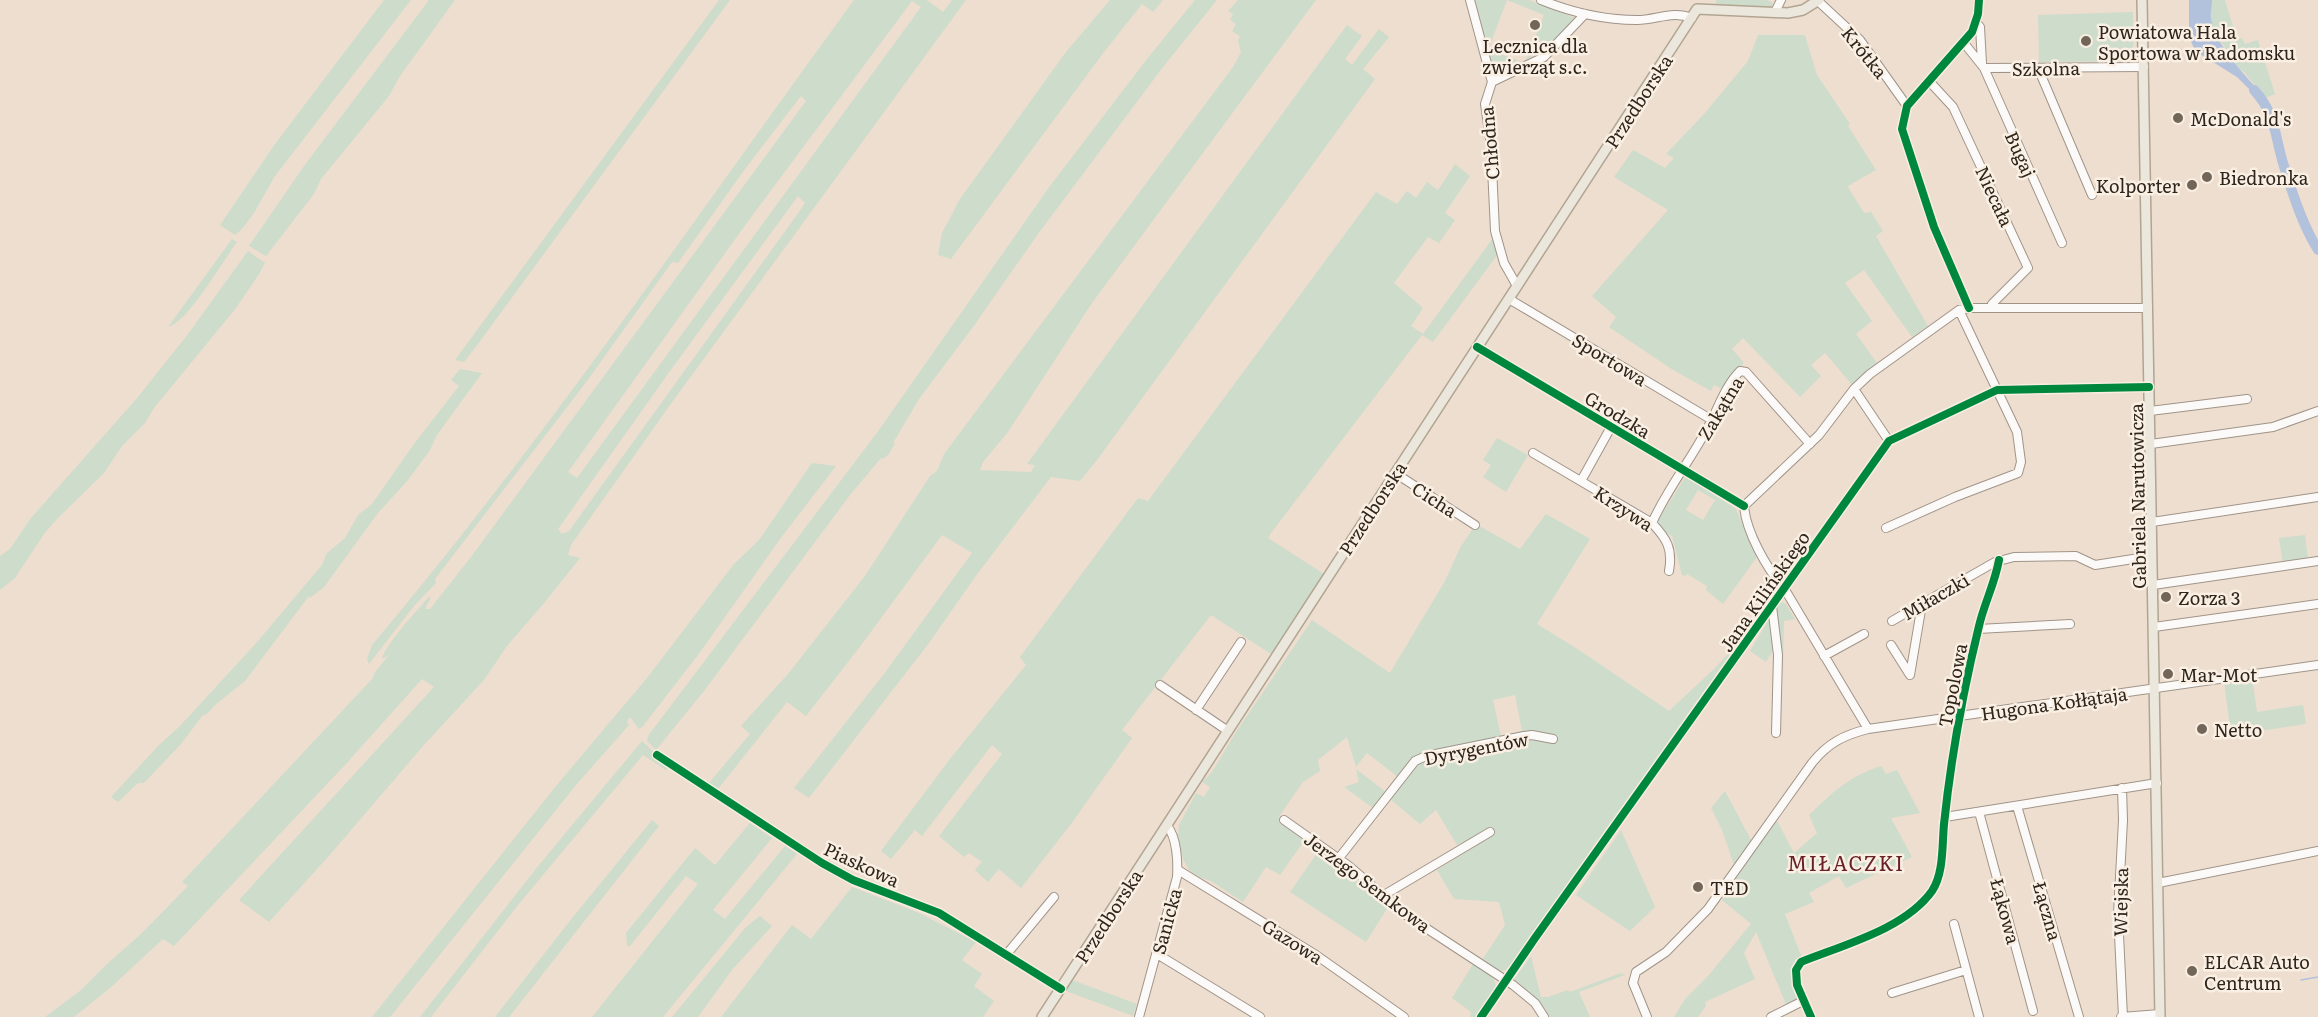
<svg xmlns="http://www.w3.org/2000/svg" width="2318" height="1017" font-family="Literata,serif">
  <style>
    .green { fill: #cddccb; fill-rule: evenodd }
    .water { fill: #b2c1dc }
    .lines { fill: none; stroke-linecap: round; stroke-linejoin: round }
    .stream { stroke: #b2c1dc; stroke-width: 1.5 }
    .river { stroke: #b2c1dc; stroke-width: 10 }
    .minor-casing { stroke: #a09489; stroke-width: 10 }
    .major-casing { stroke: #b1a591; stroke-width: 12 }
    .minor { stroke: #fcfaf8; stroke-width: 8 }
    .major { stroke: #ece7dd; stroke-width: 9 }
    .cycleway-casing { stroke: #faefe3; stroke-width: 11 }
    .cycleway { stroke: #00873e; stroke-width: 8 }
    .poi-dot { fill: #726659; stroke: #faefe3; stroke-width: 2 }
    .labels { text-anchor: middle; dominant-baseline: central; stroke-width: 5; stroke-linejoin: round; paint-order: stroke }
    .poi-label { font-size: 18px; fill: #2f251a; stroke: #faefe3; text-anchor: start }
    .street-label { font-size: 18px; fill: #2f251a; stroke: #faefe3 }
    .neighbourhood-label { font-size: 20px; letter-spacing: 1.5px; fill: #682226; stroke: #faefe3 }
  </style>
  <rect width="100%" height="100%" fill="#eedecf"/>
  <path class="green" d="M384,0h27l-136,176 -21,37 -12,16 -7,6 -15,-10 55,-81z
    M429,0h26l-55,76 -11,20 -68,83 -7,15 -48,62 -17,-10 55,-80z
    M719,0h11l-255,348 -11,14 -9,-2z
    M854,0h73l16,12 9,-12h14l-296,405 -99,140 -3,10 12,3 -35,44 -38,44 -23,34 -61,66 -95,111 -59,65 -30,-22 195,-213 -12,-8 -77,86 -171,181 -11,-7 -53,49 -36,29h-29l35,-26 27,-27 33,-29 48,-49 -6,-4 191,-204 2,-6 14,-17 -7,4c2,-13 37,-51 47,-62h2l-6,12h5l41,-52 335,-456 -5,-5 -56,73 -67,94 -6,-1 -85,119 -152,198 1,4 -22,23 -45,58 -2,-5 5,-14c173,-205 324,-429 482,-645zM912,1l9,6 -344,471 -9,-6 178,-248zM798,196l7,7 -6,9 -230,319 -7,3 -4,-5 112,-158z
    M1110,0h53l-10,12 -11,-8 -38,48 -153,207 -13,-4 4,-22 18,-34 106,-147z
    M1195,0h22l-54,67 -125,167 -65,93 -54,72 -26,44h2l-6,11 -6,5 -2,-1 -31,37 -146,196 -48,59 -9,-9 1,-5 231,-306 171,-244 97,-127z
    M1238,0h78l-224,303 -84,129 -25,30 -3,8 51,2 4,-7 -8,-1 320,-439 15,11 -17,23 7,6 27,-36 10,8 -26,32 12,10 -278,381 -17,21 -29,-4 -76,100 -46,66 -120,155 -15,-10 90,-114 88,-121 -30,-18 -80,109 -56,72 -19,-14 -69,87 -9,-6 41,-49 -9,-8 47,-52 77,-98 65,-100 7,-5 7,-17 289,-387 8,-15 -3,-12 2,-4 -8,-5 4,-7 -6,-4 3,-6 -5,-3z
    M1473,0h56l46,18c-14,17 -29,31 -49,42l18,-45 -37,-15 -19,50 34,12 -27,14z
    M1716,0h51l6,3 -2,5 -51,-2 -4,-1z
    M2212,0h13l12,39 5,-1 3,6 13,-4 17,54 -10,4 -20,-25 -8,-6 -20,-32 -4,-3 -6,-12z
    M2133,12v43l-7,6 -87,1 -1,-47z
    M1758,35h47l12,40 33,49 -2,2 28,44 -28,16 1,3 15,24 7,-1 12,19 -7,5 52,90 -16,11 -48,-67 -19,13 27,38 -16,13 21,29 -24,23 -28,-33 -14,12 10,11 -21,21 -57,-59 -11,11 12,14 -10,10 -10,17 -10,-5 -3,6 -38,-21 -64,-43 7,-10 -24,-21 76,-86 -54,-33 19,-27 32,18 9,-10 -8,-4 38,-40 44,-53z
    M1455,164l15,12 -25,37 10,7 -16,23 -11,-6 -34,46 29,25 -12,18 12,8 70,-96 5,16 -65,88 -11,-7 -151,198 -3,5 56,36 -53,80 -60,-39 -89,115 10,8 -61,86 -50,64 -22,-19 -11,13 -13,-12 7,-8 -13,-9 -5,4 -25,-21 63,-82 -10,-9 -70,91 -7,-6 -24,29 -10,-8 69,-92 76,-94 -6,-8 118,-159 10,3 228,-309 21,12 10,-13 9,7 11,-16 11,8z
    M232,239l5,3c-15,20 -48,79 -69,85z
    M248,251l17,12 -6,11 -23,34 -82,100 -9,15 -23,23 -18,27 -47,46 -13,15 -29,44 -15,12v-34l10,-7 21,-31 107,-121 50,-63z
    M460,369l22,4 -45,62 -7,15 -22,30 -30,33 -54,74 -14,11 -1,-2 -64,85 -29,23 -9,10 -4,1 -22,29 -37,39h-6l-20,19 -7,-5 48,-52 20,-18 79,-86 64,-76 5,-12 18,-15 13,-23 14,-11 42,-60 45,-58 -8,-6z
    M1497,438l31,17 -22,37 -23,-15 8,-12 -8,-5z
    M812,463l24,3 -56,73 -79,112 -58,75 -4,3 -9,-12 -3,4 2,4 -53,60 -186,232h-18l184,-231 91,-108 87,-114 25,-24z
    M1686,476l50,33 21,48 -34,47 -17,-14 1,-4 -20,-12 -2,2 -3,-1 -10,-39 -7,-3 -8,-11zM1698,490l17,10 -12,20 -17,-10z
    M1546,514l44,25 -53,85 42,26 90,61 46,-43 35,-38 -164,227 -64,93 -16,20 -9,1 -15,-11 23,-35 -6,-23 -45,-3 -17,-29 53,-33 -2,-6 -31,14 -21,-35 -16,14 -30,-25 15,-30 -7,8 -31,-24 -11,14 -9,-30 -29,23 2,11 -17,11 -25,36 26,23 -24,34 -14,-8 -23,35 -32,-21 -12,-4 -10,-7 -6,-11 -5,-23 1,-11 17,-32 8,4 6,-10 -8,-5 10,-10 24,-40 76,-112 78,53 55,-92 15,-33 13,-20 8,-1 39,22zM1515,695l7,36 -21,5 -8,-36z
    M2305,535l3,24 -25,4 -4,-25z
    M1781,602l5,2 9,15 -11,2 -1,45h-3l1,-23 -5,-35z
    M1771,616l4,31 -9,15 -16,-11z
    M2252,677l5,35 46,-7 3,19 -75,11 -7,-53z
    M642,741l27,25 -3,4 -23,-15 -125,150 -87,112h-11l119,-152z
    M1881,766l5,8 11,-4 23,43 -29,5 21,39 -66,31 -7,-12 -30,17 5,9 -29,12 17,44c-20,16 -3,24 -6,43l-9,6 -31,-75 -12,21 11,26 -50,23 1,4 -8,11h-24l11,-18 24,-24 42,-51 -29,-24 54,-81 18,34 23,-20 -8,-18c24,-23 39,-38 72,-49z
    M1356,769l30,23 -13,16 -29,-21 15,-5z
    M1725,791l26,49 -17,25 -12,-35 -11,-22z
    M652,820l7,6 -150,191h-14l74,-95z
    M750,823l22,15 -59,72 12,9 60,-73 12,8 -134,163h-71l106,-133 -12,-8 -56,70h-3l-1,-13 69,-85 20,17z
    M1621,830l34,77 -25,24 -54,-36z
    M1318,852l40,25 30,30 -22,35 -76,-50z
    M852,887l67,26 57,29 -14,18 20,14 -8,12 20,15 -11,16h-262l71,-92 19,14z
    M760,916l12,10 -40,44 -34,47h-26l74,-90z
    M1531,956l10,41h7l20,-7 2,2 51,-19 4,2 -46,17 11,25h-41l-5,-10 -28,-23 -1,-6z
    M1473,964l20,13 3,9 -19,31h-7l1,-5 -19,-14z
    M1072,980l65,24 -4,12 -67,-25z"/>
  <path class="water" d="M2189,0h23c0,6 -2,13 -1,19 7,31 34,55 54,79l-6,1 -22,-22 -42,-26 -6,-15z"/>
  <g class="lines">
    <path class="stream" d="M2301,980l17,-3"/>
    <path class="river" d="M2254,90c22,24 20,43 29,73 9,29 19,61 35,87"/>
    <defs>
      <path id="minor" d="M1470,0l22,82 -7,22 6,42 4,85 9,32 13,23
        M1541,0c30,12 63,20 96,20 20,0 35,-10 55,-2
        M1818,1l42,39 47,66
        M1775,12l6,-12
        M1976,22l4,5 2,36
        M1964,43l20,25 78,175
        M1984,68l160,-1
        M2038,68l54,127
        M1929,81l24,26 75,161 -36,36v4
        M1492,82l52,-25 41,-43
        M1509,299l203,121
        M1969,308l-35,-81 -32,-98 5,-23 65,-74 6,-18 1,-14
        M1477,347l267,159
        M1854,389l35,52
        M2150,411l97,-12
        M2151,444l122,-17 45,-16
        M1533,453l119,70c15,16 21,26 17,48
        M1395,473l80,52
        M1581,481l30,-54
        M1744,506l75,-71 35,-46 16,-15 89,-64 10,-2h179
        M1744,506c2,26 23,63 40,82l84,141
        M2152,522l166,-25
        M1652,523c15,-34 39,-63 56,-96 10,-18 17,-41 32,-56l6,1 64,72
        M1886,528l69,-31 63,-24 3,-11 -4,-30 -58,-122
        M2153,585l165,-24
        M1772,606l6,49 -2,78
        M1892,621l103,-59 19,-5 62,-1 19,9 57,-9
        M2154,627l164,-23
        M1978,629l92,-5
        M1891,645l19,30 12,-71
        M1824,656l40,-22
        M1160,685l68,46
        M1196,710l45,-68
        M657,755l165,108 31,17 86,33 122,76
        M2122,788l1,32 -5,94 5,103
        M2017,806l62,211
        M1979,812l54,199
        M1945,817l212,-34
        M1284,820l65,46 57,49 107,70 22,18 9,14
        M1339,858l76,-97 11,-5 98,-20 8,-1 21,4
        M1178,870l138,85 88,62
        M2158,883l160,-32
        M1384,895l106,-63
        M1954,924l25,93
        M1157,954l103,63
        M1006,955l48,-58
        M1892,993l74,-23
        M1139,1017l38,-140c1,-15 0,-40 -10,-51
        M1481,1017l54,-79 354,-497 108,-51 152,-3
        M1647,1017l-14,-34 3,-11 30,-20 42,-43 104,-146c16,-20 32,-28 56,-34l450,-64
        M1771,1017l32,-16
        M1811,1017l-14,-32 -1,-15 5,-8c42,-17 104,-33 131,-71 12,-18 10,-46 12,-67 7,-66 19,-133 35,-198 5,-22 16,-43 20,-66
        M2121,1017l39,-3"/>
      <path id="major" d="M2142,0l18,1017
        M1042,1017l655,-1008 91,4 15,-3 16,-10"/>
    </defs>
    <use href="#minor" class="minor-casing"/>
    <use href="#major" class="major-casing"/>
    <use href="#minor" class="minor"/>
    <use href="#major" class="major"/>
    <defs>
      <path id="cycleway" d="M1969,308l-35,-81 -32,-98 5,-23 65,-74 6,-18 1,-14
        M1477,347l267,159
        M657,755l165,108 31,17 86,33 122,76
        M1481,1017l54,-79 354,-497 108,-51 152,-3
        M1811,1017l-14,-32 -1,-15 5,-8c42,-17 104,-33 131,-71 12,-18 10,-46 12,-67 7,-66 19,-133 35,-198 5,-22 16,-43 20,-66"/>
    </defs>
    <use href="#cycleway" class="cycleway-casing"/>
    <use href="#cycleway" class="cycleway"/>
  </g>
  <g class="poi-dot">
    <circle cx="1535" cy="25" r="6"/>
    <circle cx="2086" cy="41" r="6"/>
    <circle cx="2178" cy="118" r="6"/>
    <circle cx="2207" cy="177" r="6"/>
    <circle cx="2192" cy="185" r="6"/>
    <circle cx="2166" cy="597" r="6"/>
    <circle cx="2168" cy="674" r="6"/>
    <circle cx="2202" cy="729" r="6"/>
    <circle cx="1698" cy="887" r="6"/>
    <circle cx="2192" cy="971" r="6"/>
  </g>
  <g class="labels">
    <g class="poi-label">
      <text x="2098" y="31">Powiatowa Hala<tspan x="2098" dy="21">Sportowa w Radomsku</tspan></text>
      <text x="1535" y="45" text-anchor="middle">Lecznica dla<tspan x="1535" dy="21">zwierząt s.c.</tspan></text>
      <text x="2190" y="118">McDonald's</text>
      <text x="2219" y="177">Biedronka</text>
      <text x="2180" y="185" text-anchor="end">Kolporter</text>
      <text x="2178" y="597">Zorza 3</text>
      <text x="2180" y="674">Mar-Mot</text>
      <text x="2214" y="729">Netto</text>
      <text x="1710" y="887">TED</text>
      <text x="2204" y="961">ELCAR Auto<tspan x="2204" dy="21">Centrum</tspan></text>
    </g>
    <g class="street-label">
      <text transform="translate(1865 52) rotate(51)">Krótka</text>
      <text transform="translate(2046 68) rotate(-1)">Szkolna</text>
      <text transform="translate(1638 101) rotate(-57)">Przedborska</text>
      <text transform="translate(1489 143) rotate(-95)">Chłodna</text>
      <text transform="translate(2021 154) rotate(66)">Bugaj</text>
      <text transform="translate(1995 196) rotate(65)">Niecała</text>
      <text transform="translate(1610 359) rotate(31)">Sportowa</text>
      <text transform="translate(1720 408) rotate(-59)">Zakątna</text>
      <text transform="translate(1618 414) rotate(31)">Grodzka</text>
      <text transform="translate(2137 496) rotate(-91)">Gabriela Narutowicza</text>
      <text transform="translate(1435 499) rotate(33)">Cicha</text>
      <text transform="translate(1372 508) rotate(-57)">Przedborska</text>
      <text transform="translate(1624 508) rotate(33)">Krzywa</text>
      <text transform="translate(1764 591) rotate(-55)">Jana Kilińskiego</text>
      <text transform="translate(1935 596) rotate(-30)">Miłaczki</text>
      <text transform="translate(1952 685) rotate(-79)">Topolowa</text>
      <text transform="translate(2054 703) rotate(-8)">Hugona Kołłątaja</text>
      <text transform="translate(1476 748) rotate(-11)">Dyrygentów</text>
      <text transform="translate(862 864) rotate(25)">Piaskowa</text>
      <text transform="translate(1368 882) rotate(37)">Jerzego Semkowa</text>
      <text transform="translate(2120 902) rotate(-89)">Wiejska</text>
      <text transform="translate(2006 911) rotate(75)">Łąkowa</text>
      <text transform="translate(2048 911) rotate(74)">Łączna</text>
      <text transform="translate(1108 916) rotate(-57)">Przedborska</text>
      <text transform="translate(1166 921) rotate(-75)">Sanicka</text>
      <text transform="translate(1293 941) rotate(32)">Gazowa</text>
    </g>
    <g class="neighbourhood-label">
      <text x="1846" y="862">MIŁACZKI</text>
    </g>
  </g>
</svg>
